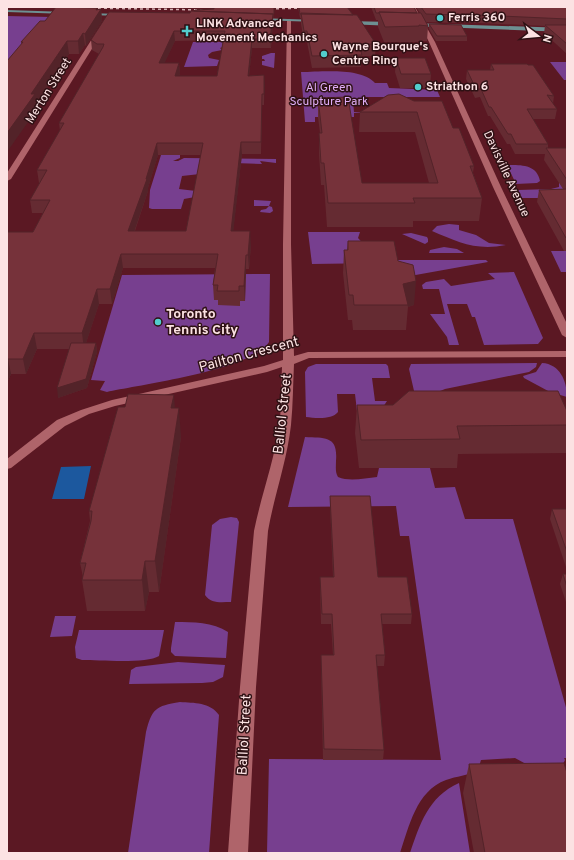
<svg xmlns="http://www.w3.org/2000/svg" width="574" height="860" font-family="Overpass,sans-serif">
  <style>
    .green { fill: #773f8f }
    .water { fill: #1c589e }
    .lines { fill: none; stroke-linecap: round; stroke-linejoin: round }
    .minor { fill: #af646a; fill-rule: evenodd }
    .major { fill: #6d9092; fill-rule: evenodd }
    .rail { stroke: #d3afb2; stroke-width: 1.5; stroke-dasharray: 3 3; stroke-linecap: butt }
    .wall { fill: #652b32; fill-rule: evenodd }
    .shaded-wall { fill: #532329 }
    .building { fill: #76323a; stroke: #532329; fill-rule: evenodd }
    .poi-dot { fill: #52cdcd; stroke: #2e1114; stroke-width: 1.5 }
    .labels { text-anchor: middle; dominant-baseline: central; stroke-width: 3; stroke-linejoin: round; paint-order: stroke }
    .far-poi-label { font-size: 12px; font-weight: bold; fill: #fce2e3; stroke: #2e1114; text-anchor: start }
    .far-park-label { font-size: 12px; fill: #dfadf6; stroke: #2e1114 }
    .far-street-label { font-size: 12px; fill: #fce2e3; stroke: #2e1114 }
    .poi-label { font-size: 14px; font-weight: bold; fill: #fce2e3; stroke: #2e1114; text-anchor: start }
    .street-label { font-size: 14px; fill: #fce2e3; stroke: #2e1114 }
  </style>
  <rect width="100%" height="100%" fill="#5b1823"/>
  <path class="green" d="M7,16l44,1 -44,52z
    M193,42h33l-3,5 -3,1 2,2 -10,2 -4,3 1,3 10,2 -2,6 -33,1z
    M271,53h4l-1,15 -12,-3v-4h3l-1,-2h-2v-3z
    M550,62h17v18h-3z
    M301,72c20,0 60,-5 74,11h12l2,5 48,2 3,7h-77l-1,3 -9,1 1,11 11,1h-11v4h-39v5h-10z
    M161,155h19v3l-7,3h5l6,-3 92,1v4l-16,-2 2,3 -28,-1 -34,11 -18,2 -3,13 17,2 -1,6 -11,2 -3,10h-29l-3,-1 1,-18z
    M507,165c13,0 30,-1 33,16l-3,2 -21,1z
    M559,183h8v15h-45l-4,-8 33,-1 8,-2z
    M254,200l17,1 -2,5 3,1 1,4 -3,2 -10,-1 1,-2 5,-1 3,-3h-15z
    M449,224l10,1v5l17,5 13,8 17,2c-30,6 -48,-3 -74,-14l5,-5z
    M308,232h52l-2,6 23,25 -69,1z
    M411,233l16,4 1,2v3l-3,2 -23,-10z
    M444,247l13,2 7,4h-35l1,-3z
    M551,251h16v21h-6z
    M398,260h88l2,2 -78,14 -12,-13z
    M514,272l29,66 -5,6 -54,1 -9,-28h-3l-5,-13h-20l12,41h-10l-2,-8 -17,-23h15l-6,-25h-16l-1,-4 4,-3 18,-3 7,7 44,-7 -7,-6z
    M270,274l-1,68c-16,28 -130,43 -162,50l-7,-2 5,-9 -14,-1 31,-105z
    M537,363l-1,4 -7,5 -84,17 -12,5 -16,10 -8,-35 2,-5z
    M542,363c18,1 25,18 25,34l-17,-5 -26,-14 -1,-2 13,-4z
    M316,364h70l2,2 2,12h-18l3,23h12l-4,6 -26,4 -2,-17h-18l1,18c-6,8 -23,6 -32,5l-1,-45 3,-5z
    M305,437c21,1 33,-1 31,24 0,6 -1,11 2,16 12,5 27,1 39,0l2,-9h51l5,20 20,-1 10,32h48l54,192v47h-3l1,2 -4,8 -35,-4 -11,-6 -34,2 -3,10c-11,6 -21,6 -32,10 -30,11 -37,47 -46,73h-133l2,-94 172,1 -32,-224h-9l-4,-30 -108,1z
    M231,517l6,1 2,4 -8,80c-10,0 -20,2 -26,-7l7,-70 8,-6z
    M55,616h21l-4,20 -22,1z
    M175,622c18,0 38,0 53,10l-2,26 -51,-2 -4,-4v-4z
    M79,630h85l-5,26c-12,8 -60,4 -77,4l-6,-2 -1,-11z
    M178,662l47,3 -2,12 -10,5 -11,1 -73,1 2,-14 5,-3z
    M180,702c14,1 30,0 39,13l-10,138h-81l18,-121c6,-23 9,-26 34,-30z
    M459,783l11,70h-60c10,-29 18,-56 49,-70z"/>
  <path class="water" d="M91,466l-7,33h-32l9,-32z"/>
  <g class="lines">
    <path class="minor" d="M411,7h4l20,35 66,145 66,137v14l-5,-3 -69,-148 -64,-145z
      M289,19l2,1v224l3,112 14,-4 259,-1v6l-258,1 -15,6c-1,20 -1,41 -3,61 -4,36 -17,71 -23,106l-12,156 -8,166h-20l12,-166 14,-156c7,-35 20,-69 25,-105 3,-19 2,-39 3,-59l-15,5 -152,34 -26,8 -24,12 -54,42 -4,1v-10l50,-39 24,-10 31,-10 152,-34 19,-6v-116l4,-224z
      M100,29l3,2 -92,148 -4,2v-8l90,-142z"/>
    <path class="major" d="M7,10l61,2 2,1 -2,1 -61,-2z
      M84,13l40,1 2,1 -2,1 -38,-1z
      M258,18l60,2 2,1 -2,1 -62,-2z
      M344,21l50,1 3,2 -3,2 -48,-2 -2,-1z
      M410,23l157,5v4l-155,-6 -2,-1z"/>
    <path class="rail" d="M48,7l18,1
      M86,8l120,2
      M264,9l46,-1"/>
  </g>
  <path class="wall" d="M274,7l-3,41h-19l-3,28 15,-1v30h-2l-1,49h-19l-9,77 18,14 -2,24h-3l-1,32h-5v5l-22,-1v-5h-4l-1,-15 2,-17h-92l-11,36h-13l-13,39h10l1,9 -10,36 -29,10 11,-49h-32l-11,25h-15l-4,9v-151h26l10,-19h-11l-2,-13 10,-17h-1l-2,-13 23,-39 -1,-8 40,-69 -7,-4 -1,-10 99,-27zM223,40l-6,36h-38l1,-2 -1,-11h-15l11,-22zM158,155h43l-15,76h-51l13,-40v-3z
    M298,7h49l6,8 23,29 -1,12h-13l-1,11 -49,1 -5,-26h-3l-3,-18v-6h-1z
    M371,7h43l3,6h3l-4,-6h151v47l-23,-21 1,-7 -88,-4v1l-31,-1 2,4 -1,15h-9v1h-34l-6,-15v-7h-2z
    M101,9l1,12 -16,25 -1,-1 -6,9h-10l-32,49 1,5 -17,-66 24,-21 52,-11z
    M429,24l38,12v5h-31l-7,-12z
    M396,58l35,16 -1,14h-30l-5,-16z
    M491,64l63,32 -1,8 4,5 -2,10h-22l15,25v4h19v103h-3l-27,-49 2,-12 24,-1 -19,-29 1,-6h-30l-5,-10h-3l-17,-28h-2l-8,-19 -5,1 -9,-19 1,-9h23z
    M388,95l65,33 21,38 -1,7 9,25 -3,23h-66v6h-86l-3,-42h-3l-2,-31v-21h1l-2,-16v-19l44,85h67l-14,-51h-56l1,-20z
    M348,241l50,20 16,44 -6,2 -2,23h-53l-1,-10h-4l-5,-47 1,-23h3z
    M357,405l210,6v42l-109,1 -1,14h-98l-4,-35z
    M175,408l6,29 -22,155h-10l-4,19h-58l-5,-31 1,-3 -3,-14 10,-42 -1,-10z
    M330,496l48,81 34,37 -1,10h-29l3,31 -1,11h-7l7,84 -1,10h-60l-2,-94v-11h12l-2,-31h-10l-1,-37v-10h13l-3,-71z
    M552,509h15v61l-17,-51z
    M563,574h4v31l-7,-21z
    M469,764l98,89h-93l-11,-60z"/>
  <path class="shaded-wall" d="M97,8v7l4,-6 1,12 -16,25 -1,-12z
    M273,14v9l-2,25 -1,-9z
    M174,31l1,10 -15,32 -1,-10z
    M83,33l2,12 -6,9 -1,-13z
    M252,39v9l-4,38v-10z
    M67,41l2,13 -32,49 1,5 -31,44v-19l24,-39z
    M179,63l1,11 -4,12 -1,-10z
    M264,75l1,11 -1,19z
    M262,94v11l-1,49v-12z
    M241,142l1,12 -10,90 -1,-13z
    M157,143l1,12 -10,33v3l-18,53 -2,-13z
    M250,231l1,14 -2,24 -1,-14z
    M121,254l2,14 -11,36 -2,-15z
    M246,255v14l-1,32 -1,-15z
    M416,281l-2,24 -6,2 -5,-23z
    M97,289l2,15 -15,45 -2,-16z
    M34,333l3,16 -11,25 -3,-15z
    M96,343l1,9 -10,36 -29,10 -1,-10z
    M8,359l3,15 -4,9v-23z
    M174,395l2,28 -5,-15z
    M179,408l2,29 -22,155 -4,-31z
    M145,561l4,31 -4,19 -3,-31z"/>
  <path class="building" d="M56,7l41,1 -1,2 5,-1 -16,25 -2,-1 -5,8h-11l-36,53h4l-28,39v-72l16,-19h-2l19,-21h5z
    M214,7h60v7l-80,-3 1,-1 19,-1z
    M299,7h48l6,8 -53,-1z
    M374,7h40l3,6 -38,-1v1h-3z
    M421,7h146v12l-110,-5 1,1 -32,-1z
    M191,11l82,3 -3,25h-18l-4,37 16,-1v19h-2l-1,48h-20l-10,89h19l-2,24h-2l-2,31h-5v5h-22l1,-6h-5l5,-31h-97l-11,35h-13l-15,44h-48l-11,26h-15l-1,1v-128h26l17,-32h-20l17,-30h-10l27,-47h-5l44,-76 1,-3h-7l-6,-4 18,-28 81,1zM174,31h51l-8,45h-42l4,-13h-20zM157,143h46l-17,88h-58l19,-52h-1z
    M379,12l42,1 7,13 -9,-1v1l-34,1z
    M301,13l56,2 19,29h-17l3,11 -50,1 -5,-25h-3z
    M429,24l32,1 6,11h-30z
    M545,25h22v19z
    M396,58h29l6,16h-30z
    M491,64h36l1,1h5l21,31 -7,-1 10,14h-30l21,35h-32l-5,-10h-3l-17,-27h-2l-8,-18h-5l-9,-19h27z
    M399,94l15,7h28l11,27h6l15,38h-4l12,32h-69l2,5h-87l-4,-40h-3l-2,-30h3l-4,-35 30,-1 14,86h76l-21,-71h-57l28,-17z
    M546,148h21v32z
    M567,189v49h-1l-27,-48z
    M348,241h46l4,20 15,4 3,16 -13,3 5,21h-54l-1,-10h-4l-5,-45h4z
    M71,343h25l-10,36 -29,9z
    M409,391h149l9,20v14l-110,1 3,13 -99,1 -4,-35h36z
    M128,394l46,1 -3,13h8l-24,153h-10l-3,19h-60l4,-17h-6l11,-42 1,-10h-3l29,-104h7z
    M330,496h40l8,81h29l5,37h-31l4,41h-9l8,95 -60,-1 -3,-94h13l-2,-41h-10l-2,-37h14z
    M552,509h15v43z
    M563,574h4v13z
    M564,763l3,10v80h-82l-16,-89z"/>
  <g class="poi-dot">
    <circle cx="440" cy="18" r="4"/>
    <path d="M185 25h4v4h4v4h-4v4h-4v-4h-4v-4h4z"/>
    <circle cx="324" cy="54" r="4"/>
    <circle cx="418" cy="87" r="4"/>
    <circle cx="158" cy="322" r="4"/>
  </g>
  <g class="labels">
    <g class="far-poi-label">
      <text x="448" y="18">Ferris 360</text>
      <text x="196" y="24">LINK Advanced<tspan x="196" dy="14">Movement Mechanics</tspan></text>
      <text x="332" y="47">Wayne Bourque's<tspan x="332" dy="14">Centre Ring</tspan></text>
      <text x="426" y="87">Striathon 6</text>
    </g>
    <g class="far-park-label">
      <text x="329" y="88">Al Green<tspan x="329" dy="14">Sculpture Park</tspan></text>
    </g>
    <g class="far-street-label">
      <text transform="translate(49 91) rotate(-58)">Merton Street</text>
      <text transform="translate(506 174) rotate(65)">Davisville Avenue</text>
    </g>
    <g class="poi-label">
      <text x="166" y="314">Toronto<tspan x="166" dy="16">Tennis City</tspan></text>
    </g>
    <g class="street-label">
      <text transform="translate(249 355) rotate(-15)">Pailton Crescent</text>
      <text transform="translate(283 414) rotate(-84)">Balliol Street</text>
      <text transform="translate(245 735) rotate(-87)">Balliol Street</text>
    </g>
  </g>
  <rect width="574" height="860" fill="none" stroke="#fce2e3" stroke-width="16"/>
  <g transform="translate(538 36) rotate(106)" stroke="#2e1114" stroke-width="3" paint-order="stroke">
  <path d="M0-3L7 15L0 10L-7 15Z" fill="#fce2e3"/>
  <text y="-6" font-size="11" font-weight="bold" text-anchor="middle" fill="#fce2e3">N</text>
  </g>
</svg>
